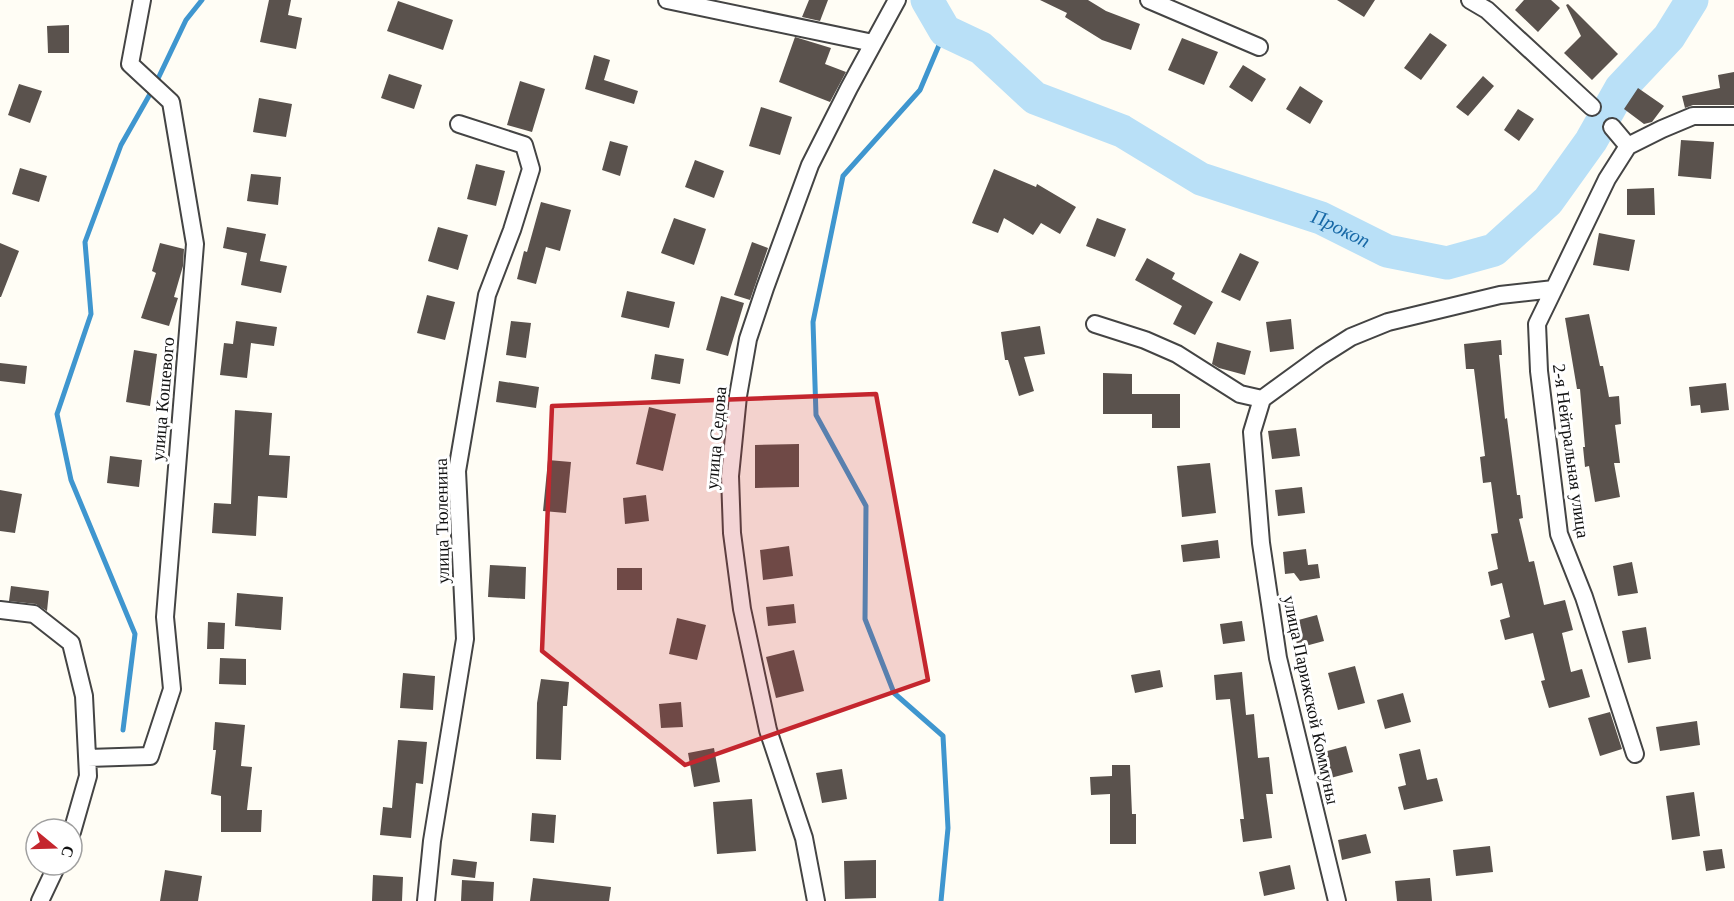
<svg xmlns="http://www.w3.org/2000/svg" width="1734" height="901" font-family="Georgia,serif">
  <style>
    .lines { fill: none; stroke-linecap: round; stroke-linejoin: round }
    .stream { stroke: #3f96cf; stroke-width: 5 }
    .river { stroke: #b9e0f7; stroke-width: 33 }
    .building { fill: #5a524d }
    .street-casing { stroke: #444; stroke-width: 20 }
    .street { stroke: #fff; stroke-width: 16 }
    .marked { fill: #c4262e; fill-opacity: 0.2; stroke: #c4262e; stroke-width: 4.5; stroke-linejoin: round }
    .labels { text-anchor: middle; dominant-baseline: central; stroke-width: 6; stroke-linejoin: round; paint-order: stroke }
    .street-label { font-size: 18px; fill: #111; stroke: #fff }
    .water-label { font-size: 20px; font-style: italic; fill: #1768a6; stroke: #fff }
  </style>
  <rect width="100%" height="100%" fill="#fffdf5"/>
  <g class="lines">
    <path class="stream" d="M123,730l12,-96 -64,-154 -14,-66 34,-100 -6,-72 36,-97 33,-58 32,-67 16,-20
      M941,901l7,-73 -5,-92 -49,-43 -29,-74 1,-113 -50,-91 -3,-93 30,-146 77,-86 25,-59"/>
    <path class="river" id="s1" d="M927,0l18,31 36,17 54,50 87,33 79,48 120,39 66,33 60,12 47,-13 54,-49 43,-60 30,-53 48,-51 23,-37"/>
  </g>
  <path class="building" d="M269,0h22l-3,15 14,3 -6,31 -36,-7z
    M809,0h19l-8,21 -18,-4z
    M1040,0h48l18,11 34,13 -9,26 -29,-10 -37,-23 2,-4z
    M1337,0h38l-11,17z
    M1524,0h27l9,8 -22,24 -23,-22z
    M398,1l55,19 -10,30 -56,-19z
    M1568,4l50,50 -26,26 -28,-27 17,-17 -15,-31z
    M69,25v28h-21l-1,-27z
    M1430,33l17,12 -26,35 -17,-12z
    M795,37l36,11 -6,16 21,8 -16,30 -51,-20z
    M1182,38l36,14 -14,33 -36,-15z
    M594,55l16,5 -6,20 34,11 -4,13 -49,-15z
    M1243,65l23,14 -14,23 -23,-15z
    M1734,72v33h-41l-8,3 -3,-12 38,-8 -2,-13z
    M389,74l33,11 -8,24 -33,-11z
    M1483,76l11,10 -26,30 -12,-9z
    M520,81l25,8 -13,43 -25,-7z
    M19,84l23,7 -12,32 -22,-8z
    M1300,86l23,15 -13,23 -24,-15z
    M1638,88l26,18 -12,16 -8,2 -20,-15z
    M259,98l33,6 -6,33 -33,-5z
    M761,107l31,10 -12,38 -31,-9z
    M1518,109l16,10 -15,22 -15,-11z
    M1681,140l33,2 -3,37 -33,-3z
    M610,141l18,5 -8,30 -18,-6z
    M695,160l29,11 -10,27 -29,-11z
    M476,164l29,7 -9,35 -29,-7z
    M20,168l27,8 -8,26 -27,-8z
    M994,169l42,18 1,-3 39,23 -16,27 -19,-11 -8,12 -29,-17 -6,15 -26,-10z
    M251,174l30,3 -3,28 -31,-4z
    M1654,188l1,27h-28v-26z
    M541,202l30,8 -11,41 -14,-4 -10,37 -19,-5 7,-28 3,1z
    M674,218l32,11 -12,36 -33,-12z
    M1097,218l29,11 -11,28 -29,-11z
    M227,227l39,7 -6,27 27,5 -6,27 -40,-8 6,-32 -24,-5z
    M438,227l30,8 -10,35 -30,-9z
    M1599,233l36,7 -6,31 -36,-6z
    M752,242l16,6 -18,52 -16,-5z
    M0,243l19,8 -18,46h-1z
    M160,243l24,6 -1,17 -9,31 4,1 -9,28 -28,-8 15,-45 -4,-2z
    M1240,253l19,9 -19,39 -19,-9z
    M1147,258l28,15 -3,6 41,23 -18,33 -22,-11 9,-18 -47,-26z
    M627,291l48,11 -6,26 -48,-11z
    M427,295l28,7 -10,38 -28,-7z
    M721,296l23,7 -16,53 -22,-6z
    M1589,314l11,52h3l6,31 10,-1 2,28 -6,1 5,38h-6l6,34 -25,5 -6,-36 -4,1 -2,-20h2l-5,-58h-3l-12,-71z
    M1291,319l3,30 -24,3 -4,-30z
    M236,321l41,6 -3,19 -23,-3 -4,35 -27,-3 4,-32 9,1z
    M511,321l20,2 -5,35 -20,-3z
    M1040,326l5,28 -21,3 10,34 -15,5 -11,-36h-3l-4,-28z
    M1501,340l1,15h-3l6,64 2,-1 10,77h3l3,23 -4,1 10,43 5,-1 10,44 21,-5 8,30 -11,3 9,39 11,-3 8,28 -41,11 -8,-27 4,-1 -12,-47 -28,7 -5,-20 10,-3 -8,-34 -11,3 -3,-14 10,-3 -7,-35 7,-1 -7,-51 -8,1 -3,-26 5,-1 -11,-87h-8l-2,-25z
    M1217,342l34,9 -6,24 -26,-7 -7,-4z
    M134,350l23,4 -7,52 -24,-4z
    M655,354l29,5 -4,25 -29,-5z
    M0,363l27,3 -2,18 -25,-3z
    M1103,373l29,1v20h48v34h-28v-14h-49z
    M499,381l40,6 -3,21 -40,-6z
    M1726,383l3,27 -28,3 -1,-8 -9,1 -2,-19z
    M649,407l27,7 -13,57 -27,-7z
    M235,410l37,3 -3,42 21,1 -3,42 -29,-2 -2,40 -44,-3 2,-30 17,1z
    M1296,428l4,28 -28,3 -4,-28z
    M799,444v43l-44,1v-43z
    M110,456l32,4 -3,27 -32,-4z
    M548,460l23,2 -5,51 -23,-2z
    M1210,463l6,50 -34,4 -5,-51z
    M1302,487l3,26 -27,3 -3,-26z
    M0,490l22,4 -7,39 -15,-2z
    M646,495l3,26 -24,3 -2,-26z
    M1218,540l2,18 -37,4 -2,-17z
    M789,546l4,30 -30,4 -3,-30z
    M1306,549l2,16 10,-1 2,14 -20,3 -6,-8 -9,1 -2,-22z
    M1632,562l6,31 -20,3 -5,-30z
    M490,565l36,2 -1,32 -37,-2z
    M617,568h25v22h-25z
    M11,586l38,5 -2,20 -11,-7 -27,-3z
    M237,593l46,4 -2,33 -46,-4z
    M794,604l2,19 -28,3 -2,-19z
    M1317,615l7,26 -26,7 -7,-26z
    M677,618l29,7 -9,35 -28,-6z
    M1242,621l3,20 -22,3 -3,-20z
    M208,622l17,1 -1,26h-17z
    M1646,627l5,32 -23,4 -6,-32z
    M794,650l10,41 -28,7 -10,-41z
    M220,658l26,1v26l-27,-1z
    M1355,666l10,37 -27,7 -10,-37z
    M1160,670l3,17 -28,6 -4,-18z
    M1242,672l4,43 8,-1 4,44 11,-1 4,37h-7l6,44 -29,4 -3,-23h4l-14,-120 -14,1 -2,-25z
    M403,673l32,3 -2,34 -33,-2z
    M541,679l28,3 -2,24h-4l-2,54 -25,-1 1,-56z
    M1403,693l8,29 -26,7 -8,-29z
    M681,702l2,25 -22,1 -2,-24z
    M1610,712l12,37 -22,7 -12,-38z
    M1697,721l3,24 -40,6 -4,-24z
    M215,722l30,3 -4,41 11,1 -5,43h15l-1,22h-40v-36l-10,-2 5,-44h-3z
    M398,740l29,2 -4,42 -7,-1 -5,55 -31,-3 3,-28 9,1z
    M1346,746l7,26 -30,8 -7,-26z
    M714,748l6,34 -26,5 -6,-34z
    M1420,749l7,31 10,-2 6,23 -39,9 -6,-23 8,-2 -7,-31z
    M1112,765h18l2,49h4v30h-26v-50l-19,1 -1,-18 22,-1z
    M842,769l5,30 -25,4 -6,-30z
    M1694,792l6,44 -28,4 -6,-44z
    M752,799l4,52 -39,3 -4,-52z
    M532,813l24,2 -2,28 -24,-2z
    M1366,834l5,19 -29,7 -4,-20z
    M1490,846l3,26 -37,4 -3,-26z
    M1722,849l3,19 -19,3 -3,-20z
    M453,859l24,3 -2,16 -24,-3z
    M876,860v38l-31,1 -1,-38z
    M1290,865l5,24 -31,7 -5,-24z
    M165,870l37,6 -4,25h-38z
    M373,875l30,2 -1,24h-30z
    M533,878l78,9 -2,14h-79z
    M1430,878l2,23h-35l-2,-20z
    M462,880l32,2 -1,19h-32z"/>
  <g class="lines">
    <defs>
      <path id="street" d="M667,0l206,43
        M1149,0l110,47
        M1470,0l17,10 105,97
        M1612,127l16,19
        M1554,289l-17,35 2,47 20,163 25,63 51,157
        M1095,324l50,16 32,14 63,40 22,5 59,-43 30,-19 37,-15 112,-27 54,-6 53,-110 21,-33 34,-17 31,-13h41
        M1262,399l-10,33 9,111 17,115 59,243
        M0,610l34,4 37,29 13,53 4,80 -16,56
        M88,758l62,-2 22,-67 -7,-72 30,-373 -24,-142 -41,-38 12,-64
        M40,901l17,-36
        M426,901l6,-60 33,-202 -8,-168 30,-176 25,-65 19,-61 -7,-24 -65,-21
        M816,901l-12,-63 -36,-108 -26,-121 -10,-76 -2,-57 8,-80 10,-57 17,-51 45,-123 39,-77 48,-88"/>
    </defs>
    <use href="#street" class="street-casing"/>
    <use href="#street" class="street"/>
  </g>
  <path class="marked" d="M876,394l52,286 -243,85 -143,-114 10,-245z"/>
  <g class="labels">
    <g class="street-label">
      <text transform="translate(163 399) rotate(-85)">улица Кошевого</text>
      <text transform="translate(716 438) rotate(-85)">улица Седова</text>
      <text transform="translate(1571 451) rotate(82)">2-я Нейтральная улица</text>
      <text transform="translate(442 521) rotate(-91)">улица Тюленина</text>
      <text transform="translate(1311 700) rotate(78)">улица Парижской Коммуны</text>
    </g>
    <g class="water-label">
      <text stroke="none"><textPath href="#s1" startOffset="483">Прокоп</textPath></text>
    </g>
  </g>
  <g transform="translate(54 847) rotate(109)"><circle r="28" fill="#ffffff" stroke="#a0a0a0" stroke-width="1.5"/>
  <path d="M0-4.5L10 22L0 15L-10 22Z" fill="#c4262e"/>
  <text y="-9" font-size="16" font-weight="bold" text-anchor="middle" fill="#111111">С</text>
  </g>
</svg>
